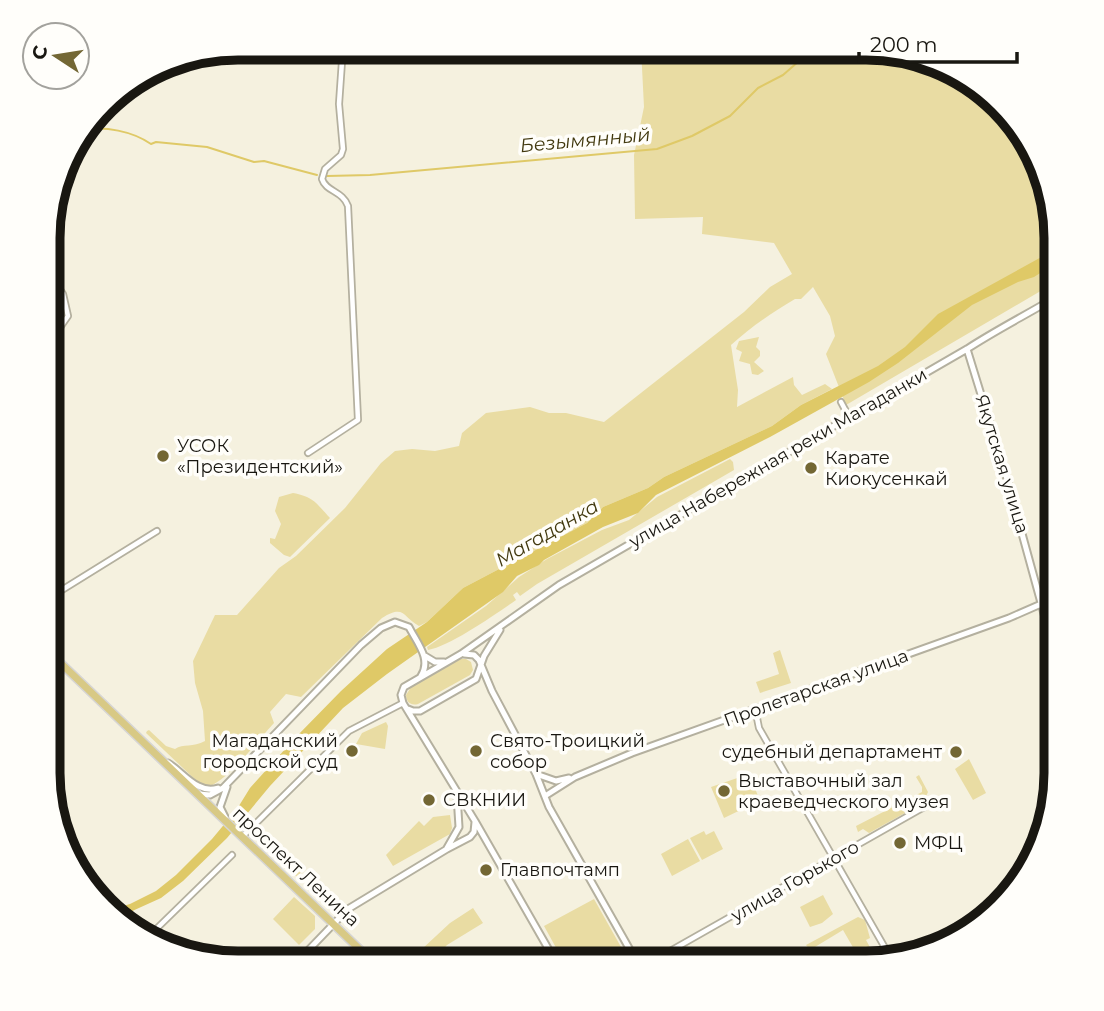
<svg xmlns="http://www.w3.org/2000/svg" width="1104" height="1011" font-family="Montserrat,sans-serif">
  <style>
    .green { fill: #e9dca3 }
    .water { fill: #dfc967 }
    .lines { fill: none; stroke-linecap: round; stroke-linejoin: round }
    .stream { stroke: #dfc967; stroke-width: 2 }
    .minor-casing { stroke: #b4b09f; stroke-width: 8 }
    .tertiary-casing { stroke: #b4b09f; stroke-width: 9 }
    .primary-casing { stroke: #d6d5d4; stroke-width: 10 }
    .minor { stroke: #fff; stroke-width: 4.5 }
    .tertiary { stroke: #fff; stroke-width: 5 }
    .primary { stroke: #d8c985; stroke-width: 7 }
    .poi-dot { fill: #736734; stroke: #fffefa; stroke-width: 2.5 }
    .labels { text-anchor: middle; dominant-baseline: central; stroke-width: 7; stroke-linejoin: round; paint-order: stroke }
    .poi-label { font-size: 18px; fill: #191711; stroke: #fffefa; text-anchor: start }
    .street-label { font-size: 18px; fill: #191711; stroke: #fffefa }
    .water-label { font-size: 19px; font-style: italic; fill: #41380e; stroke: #fffefa }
    .rim { fill: none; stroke: #191711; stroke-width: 9 }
  </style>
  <rect width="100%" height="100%" fill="#f5f1df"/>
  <path class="green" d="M641,48h238l72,19 59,46 32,52 14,60v57l-210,123 -20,-51 9,-18 -5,-20 -17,-29 -12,12h-6c-24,14 -44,28 -64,46l7,45 -1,17 56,-30 1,8 8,10 23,-11 7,5 -31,16 -29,21 -108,51 -16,11 -45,19 -16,16 -124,65 -36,34 -8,4c-17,-9 -14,-22 -37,-8l-81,79 -15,-3 -16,18 4,11c-16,17 -49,62 -70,65l-58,-55 1,-2 2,-1 17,16 9,3c8,-6 18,-1 30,-8l-2,-30 -8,-28 -2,-22 22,-46h22l42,-47 17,-12 49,-48 36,-45 14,-12 17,-2 23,2 24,-5 3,-13 24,-20 44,-6 19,6h17l38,9 140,-110 26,-25 22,-13 -18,-31 -72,-9 1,-17 -68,2 -1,-64 10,-48z
    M759,337l-3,10 4,4v5l-6,6 10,9 -6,4 -6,-1 -2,-10 -11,-3 3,-9 -6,-3 3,-8z
    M730,459l3,3 1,8 -197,114 -17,12 -3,-4 -4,3 3,5c-20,14 -66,46 -88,50l-1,-3 59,-41 33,-29 28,-18 55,-29 27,-10 28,-23z
    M293,493c21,4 23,10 37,25l-40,39 -6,-2 -14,-12v-5l5,1 6,-15 -6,-13 4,-14z
    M780,650l11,33 -31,10 -4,-11 23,-8 -6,-21z
    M460,659h6l5,3 2,8 -3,5 -52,29c-7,2 -12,-2 -12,-9l5,-8z
    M386,722l2,4 -3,23 -29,-5 6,-11z
    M969,759l17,34 -13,7 -18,-31z
    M749,774l12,29 -8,5 -2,-3 -27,13 -13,-31z
    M919,775l9,17 -5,11 -54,30 -6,-4 -5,3 -2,-6 66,-34v-5l-6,-10z
    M450,815l2,13 -2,6 -57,32 -7,-11 33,-34 5,5 9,-9z
    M256,823l47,44 -5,11 -49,-48z
    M704,831l2,4 8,-4 9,18 -21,11 -12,-22z
    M688,839l12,22 -28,15 -11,-22z
    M823,895l10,19 -11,9 -12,4 -10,-20z
    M294,897l21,19v13l-16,16 -26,-26z
    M594,899l36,64 -2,1h-63l-21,-38z
    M473,908l10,15 -36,22 -17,19 -8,-15 28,-26z
    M858,917l7,3 5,18 -4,2 6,11h9l6,10 -25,2 -19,-33 -33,20 -4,-5z"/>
  <path class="water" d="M1056,249v14l-22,14 -16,5 -46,23 -74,58 -29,19 -99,55 -114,58 -18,18 -35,14 -59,33 -5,5 -22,11 -14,16 -116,82 -44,34 -73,78 -43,52 -44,43 -22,17 -42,19 -10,-7 21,-6 26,-13 20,-16 36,-36 25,-30 13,-21 46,-51 45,-46 46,-42 40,-27 36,-34 124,-65 16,-16 45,-19 16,-11 108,-51 29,-21 77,-39 27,-19 33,-33z"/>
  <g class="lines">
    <path class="stream" d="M83,130c22,-4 49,1 68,14l5,-2 51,5 47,15 10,-1 53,14
      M327,176l43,-1 287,-26 35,-13 38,-20 28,-28 25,-13 31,-27"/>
    <defs>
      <path id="minor" d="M50,342l18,-26 -5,-22 -13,-19
        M841,402l8,15
        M308,453l50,-33 -10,-214c-5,-15 -22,-14 -26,-27l3,-10 16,-14 2,-6 -4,-45 4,-57
        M49,598l108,-67
        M755,708l4,20 133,232
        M243,836l106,-105 54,-28
        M146,939l86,-84
        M649,963l268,-152 15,-8h11"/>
      <path id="tertiary" d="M967,349l40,130 50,182
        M464,654l10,1 5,5 13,31 44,83 13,33 89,157
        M425,656l10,6h9
        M408,709l5,2h7l56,-32 8,-23 16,-26
        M168,763c15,9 30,32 50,25
        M536,774l20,7 13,-3
        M198,794l12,1 13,-7 138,-143 20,-17 14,-6 14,5c8,16 23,32 12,49
        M545,796l30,-19 57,-24 377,-135 48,-21
        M225,817l-5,-10 7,-20
        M447,848l12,-21 -2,-32
        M295,964l53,-55 99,-60 23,-12 4,-5 1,-10
        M557,964l-82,-143 -72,-118 -2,-8 3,-8 57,-33 98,-69 408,-236c29,-19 59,-34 89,-52"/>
      <path id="primary" d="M48,651l327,313"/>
    </defs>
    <use href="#minor" class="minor-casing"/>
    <use href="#tertiary" class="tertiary-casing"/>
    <use href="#primary" class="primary-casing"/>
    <use href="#minor" class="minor"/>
    <use href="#tertiary" class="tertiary"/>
    <use href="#primary" class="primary"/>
  </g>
  <g class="poi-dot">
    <circle cx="163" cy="456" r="7"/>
    <circle cx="811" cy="468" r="7"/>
    <circle cx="352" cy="751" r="7"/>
    <circle cx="476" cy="751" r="7"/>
    <circle cx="956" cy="752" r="7"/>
    <circle cx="724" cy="791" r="7"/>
    <circle cx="429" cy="800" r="7"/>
    <circle cx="900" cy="843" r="7"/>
    <circle cx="486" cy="870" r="7"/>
  </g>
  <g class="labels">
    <g class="poi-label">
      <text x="177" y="446">УСОК<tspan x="177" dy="21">«Президентский»</tspan></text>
      <text x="825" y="458">Карате<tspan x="825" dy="21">Киокусенкай</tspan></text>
      <text x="338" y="741" text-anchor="end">Магаданский<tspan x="338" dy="21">городской суд</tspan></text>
      <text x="490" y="741">Свято-Троицкий<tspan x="490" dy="21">собор</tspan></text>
      <text x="942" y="752" text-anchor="end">судебный департамент</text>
      <text x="738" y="781">Выставочный зал<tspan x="738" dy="21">краеведческого музея</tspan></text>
      <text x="443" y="800">СВКНИИ</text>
      <text x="914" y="843">МФЦ</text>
      <text x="500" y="870">Главпочтамп</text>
    </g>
    <g class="street-label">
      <text transform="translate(778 458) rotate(-30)">улица Набережная реки Магаданки</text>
      <text transform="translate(1002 464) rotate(73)">Якутская улица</text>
      <text transform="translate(816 688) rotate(-20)">Пролетарская улица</text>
      <text transform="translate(296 867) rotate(43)">проспект Ленина</text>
      <text transform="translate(795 881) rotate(-30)">улица Горького</text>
    </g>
    <g class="water-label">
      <text transform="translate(585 140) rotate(-5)">Безымянный</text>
      <text transform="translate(547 533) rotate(-30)">Магаданка</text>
    </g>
  </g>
  <path d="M0 0H1104V1011H0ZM238 60H866A178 178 0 0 1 1044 238V773A178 178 0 0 1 866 951H238A178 178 0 0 1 60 773V238A178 178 0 0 1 238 60Z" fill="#fffefa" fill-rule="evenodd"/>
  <path class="rim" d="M238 60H866A178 178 0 0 1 1044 238V773A178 178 0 0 1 866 951H238A178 178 0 0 1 60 773V238A178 178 0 0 1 238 60Z"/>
  <g transform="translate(56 56) rotate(282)"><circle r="33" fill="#fffefa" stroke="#a3a29d" stroke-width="2"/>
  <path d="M0-5L12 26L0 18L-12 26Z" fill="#736734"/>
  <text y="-10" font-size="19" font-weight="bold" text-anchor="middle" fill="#191711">С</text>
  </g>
  <path d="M859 52v10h158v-10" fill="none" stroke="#191711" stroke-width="3.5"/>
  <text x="870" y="52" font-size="21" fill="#191711" stroke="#fffefa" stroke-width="5" paint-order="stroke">200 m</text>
</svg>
